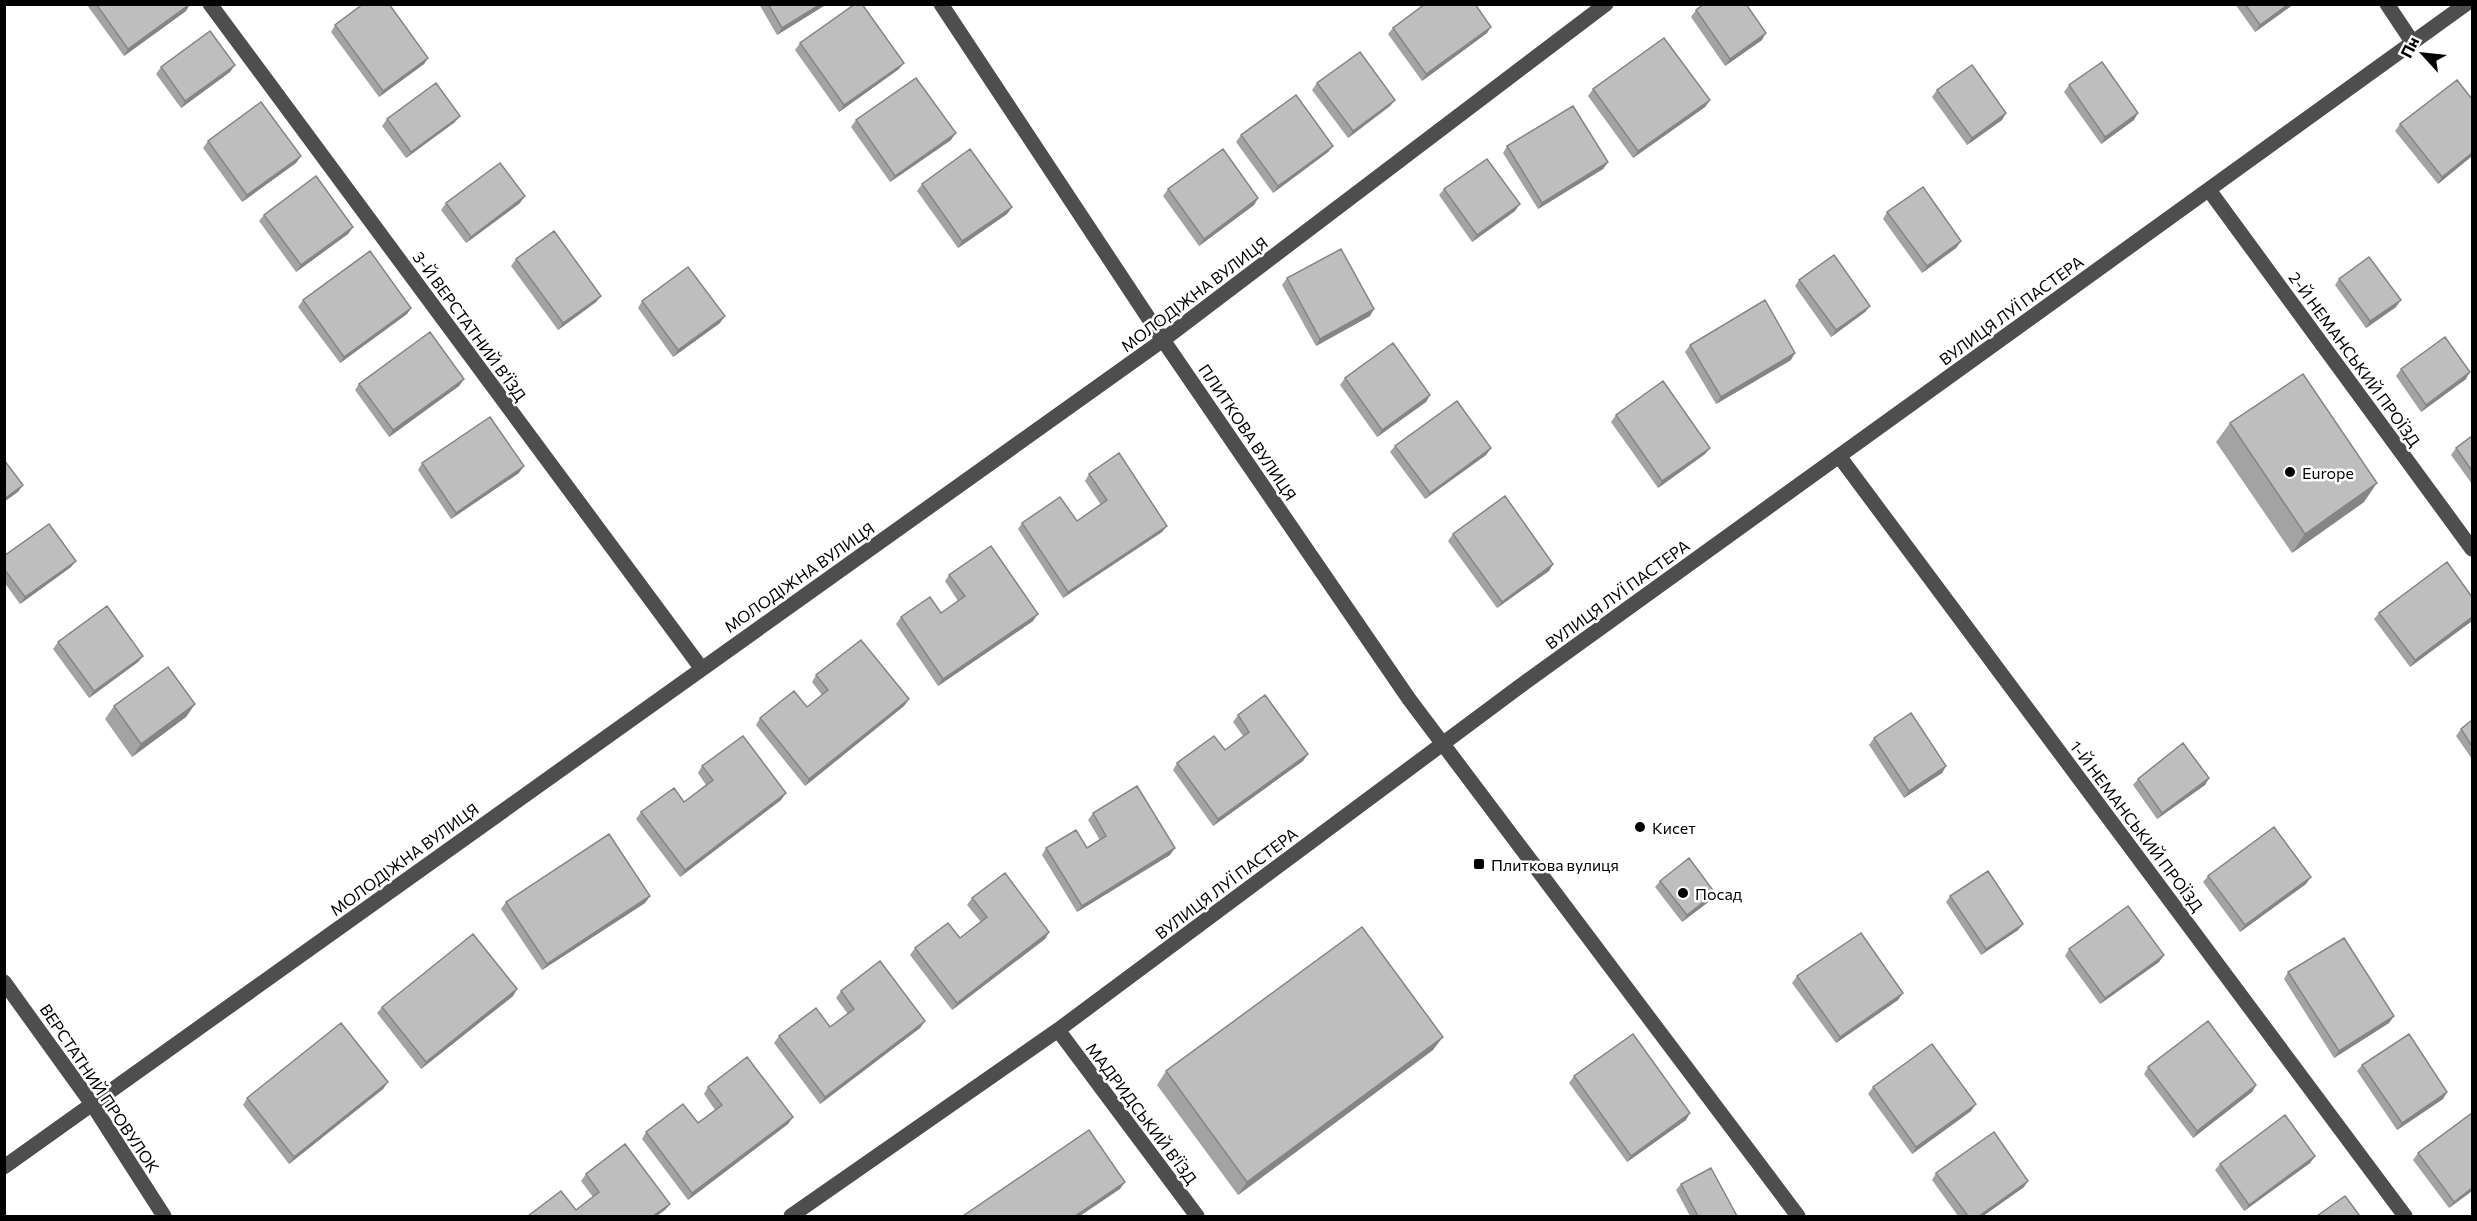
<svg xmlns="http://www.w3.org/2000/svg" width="2477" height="1221" font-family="Commissioner,sans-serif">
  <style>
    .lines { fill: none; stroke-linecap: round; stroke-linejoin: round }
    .minor { stroke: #4e4e4e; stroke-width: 15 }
    .wall { fill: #a3a3a3 }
    .shaded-wall { fill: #858585 }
    .building { fill: #bebebe; stroke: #858585; stroke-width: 1.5 }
    .poi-dot { fill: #000; stroke: #fff; stroke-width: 2 }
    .labels { text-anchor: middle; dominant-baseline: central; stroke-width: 5; stroke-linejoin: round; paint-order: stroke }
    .street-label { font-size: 16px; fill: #000; stroke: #fff }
    .poi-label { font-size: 16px; fill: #000; stroke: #fff; text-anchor: start }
  </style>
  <rect width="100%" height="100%" fill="#fff"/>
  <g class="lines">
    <path class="minor" d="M210,4l492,665
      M941,4l222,336 246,359 389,517
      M2387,4l26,39
      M2209,190l263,359
      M1839,456l566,760
      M4,982l88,122 72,112
      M1058,1030l139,186
      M4,1167l1159,-827 443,-336
      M791,1216l267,-186 469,-349 939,-677"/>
  </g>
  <path class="wall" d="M87,4h103l-4,7 -62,45 -37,-51z
    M759,4h68l-50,31z
    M2235,4h59l-39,28z
    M1696,10l66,30 -37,26 -34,-49z
    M335,25l93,33 -4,6 -45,33 -48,-65z
    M1393,28l94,5 -65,48 -34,-47z
    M800,43l99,26 -60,43 -44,-62z
    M161,67l69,5 -49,36 -25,-34z
    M1317,83l78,17 -5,6 -42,32 -36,-48z
    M2069,85l65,35 -33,24 -37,-52z
    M1593,89l117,11 -5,7 -72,51 -45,-62z
    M1937,90l69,23 -4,7 -35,25 -35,-48z
    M387,119l68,3 -49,36 -24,-32z
    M856,120l95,20 -61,42 -39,-55z
    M2400,124l72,32 -34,28 -43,-53z
    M1241,135l92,11 -5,6 -55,41 -37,-51z
    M208,141l93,15 -5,7 -54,39 -39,-54z
    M1507,146l101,16 -5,7 -65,40 -35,-56z
    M922,184l90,23 -5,7 -49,34 -41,-57z
    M1168,189l90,9 -4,7 -55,41 -36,-50z
    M1444,189l71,22 -43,31 -33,-47z
    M446,203h74l-54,40 -25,-33z
    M1887,212l74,29 -5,7 -34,25 -39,-54z
    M264,215l89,12 -5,7 -52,38 -37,-51z
    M516,259l85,37 -5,6 -38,28 -47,-64z
    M1287,278l83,38 -54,30 -34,-61z
    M2339,279l57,28 -30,21 -31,-43z
    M1799,280l71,26 -5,6 -34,25 -36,-51z
    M303,300l108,8 -4,6 -67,49 -42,-56z
    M642,301l78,22 -47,34 -35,-49z
    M1690,345l101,15 -75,44 -31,-52z
    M2401,369l65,10 -45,33 -25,-36z
    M1345,378l85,17 -4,7 -49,35 -37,-52z
    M464,379l-5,7 -70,51 -34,-47 4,-6z
    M1616,415l94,33 -5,6 -47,34 -47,-66z
    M2230,423l134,79 -72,51 -76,-111z
    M2472,436v48l-21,-29 5,-7z
    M1395,446l96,2 -5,7 -61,44 -35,-47z
    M422,463l97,10 -68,46 -33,-49z
    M1089,474l73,58 -99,66 -45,-69 4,-6 55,-2 24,-16 -16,-24z
    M1453,534l100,30 -4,7 -52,37 -49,-67z
    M4,556l67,11 -51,37 -16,-22z
    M949,575l84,46 -95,65 -42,-62 5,-7 40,-4 17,-12 -13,-20z
    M2472,597v24l-62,46 -36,-48 5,-6z
    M58,642l85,14 -5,6 -49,36 -36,-49z
    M816,675l93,24 -5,7 -99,80 -49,-61 4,-7 47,-11 15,-12 -10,-13z
    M195,704l-9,13 -54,40 -27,-38 9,-13z
    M1238,715l70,39 -5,7 -90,65 -40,-56 4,-7 48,-13 18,-14 -10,-14z
    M2472,720v39l-16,-23 5,-7z
    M1874,738l72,28 -4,7 -38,25 -35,-53z
    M702,766l79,34 -101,77 -44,-58 5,-7 43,-10 22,-17 -8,-12z
    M2209,778l-4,7 -48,34 -24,-34 5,-6z
    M1093,813l77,42 -93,57 -35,-57 4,-7h41l13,-8 -12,-20z
    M2208,876l98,8 -66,48 -37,-50z
    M1660,881l55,12 -4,7 -29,22 -27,-35z
    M650,896l-5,7 -103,67 -41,-61 5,-7z
    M1950,896l73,28 -5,6 -37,25 -35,-53z
    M972,898l77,34 -4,7 -93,71 -42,-55 5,-7 45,-10 21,-16 -14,-17z
    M2069,949l95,6 -5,7 -59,42 -35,-48z
    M2288,972l106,44 -5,7 -55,35 -50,-79z
    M1797,976l101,24 -62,43 -44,-60z
    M517,989l-4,7 -92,73 -44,-56 5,-6z
    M841,991l84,30 -5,7 -100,76 -46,-61 5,-7 51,-9 18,-13 -12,-16z
    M1433,1050l-195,145 -81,-110 9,-14z
    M2362,1065l85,27 -4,7 -46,31 -40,-59z
    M2148,1067l108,18 -4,7 -59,46 -49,-64z
    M1574,1076l112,44 -59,42 -58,-79z
    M388,1082l-5,7 -94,75 -46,-59 4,-7z
    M708,1087l85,30 -5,7 -100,76 -46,-61 4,-7 52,-9 17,-13 -11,-16z
    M1873,1087l98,24 -59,43 -44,-60z
    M2418,1153l54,38 -23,17 -36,-48z
    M2315,1156l-5,7 -66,48 -29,-41 5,-6z
    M1936,1173l88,14 -41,29h-25l-26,-36z
    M586,1174l84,30 -5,6h-89l17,-13 -12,-16z
    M1681,1184l56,32h-47l-14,-26z"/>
  <path class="shaded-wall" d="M190,4l-4,7 -62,45 4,-7z
    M821,4h6l-50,31 5,-7z
    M2289,4h5l-39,28 5,-7z
    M1491,27l-4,6 -65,48 4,-7z
    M1766,33l-4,7 -37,26 5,-7z
    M428,58l-4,6 -45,33 4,-6z
    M904,63l-5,6 -60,43 5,-7z
    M235,65l-5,7 -49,36 4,-7z
    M1395,100l-5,6 -42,32 5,-7z
    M1710,100l-5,7 -72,51 5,-7z
    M2006,113l-4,7 -35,25 5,-7z
    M2138,113l-4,7 -33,24 4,-7z
    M460,116l-5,6 -49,36 5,-6z
    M956,133l-5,7 -61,42 5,-6z
    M1333,146l-5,6 -55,41 5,-7z
    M2472,153v3l-34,28 4,-7z
    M301,156l-5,7 -54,39 5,-7z
    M1608,162l-5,7 -65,40 4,-6z
    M525,196l-5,7 -54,40 5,-6z
    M1258,198l-4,7 -55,41 5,-7z
    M1520,204l-5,7 -43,31 5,-7z
    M1012,207l-5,7 -49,34 4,-7z
    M353,227l-5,7 -52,38 5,-7z
    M1961,241l-5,7 -34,25 5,-7z
    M601,296l-5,6 -38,28 5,-7z
    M2401,300l-5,7 -30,21 4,-7z
    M1870,306l-5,6 -34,25 5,-7z
    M411,308l-4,6 -67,49 4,-6z
    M1374,309l-4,7 -54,30 4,-7z
    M725,316l-5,7 -47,34 5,-7z
    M1795,353l-4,7 -75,44 5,-7z
    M2470,372l-4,7 -45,33 5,-7z
    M464,379l-5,7 -70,51 4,-7z
    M1430,395l-4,7 -49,35 5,-7z
    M1491,448l-5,7 -61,44 5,-6z
    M1710,448l-5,6 -47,34 4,-7z
    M524,466l-5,7 -68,46 5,-6z
    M2377,483l-13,19 -72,51 13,-19z
    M23,485l-5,7 -14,10v-3z
    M1167,526l-5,6 -99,66 5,-6z
    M76,561l-5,6 -51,37 5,-7z
    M1553,564l-4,7 -52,37 5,-6z
    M1038,614l-5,7 -95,65 5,-7z
    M2472,617v4l-62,46 5,-7z
    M143,656l-5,6 -49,36 5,-7z
    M909,699l-5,7 -99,80 4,-7z
    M195,704l-9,13 -54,40 9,-13z
    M1308,754l-5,7 -90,65 5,-7z
    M1946,766l-4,7 -38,25 5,-7z
    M2209,778l-4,7 -48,34 5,-6z
    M786,793l-5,7 -101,77 5,-7z
    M1175,848l-5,7 -93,57 5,-6z
    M2311,877l-5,7 -66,48 5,-7z
    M1715,893l-4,7 -29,22 5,-7z
    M650,896l-5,7 -103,67 5,-6z
    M2023,924l-5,6 -37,25 5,-6z
    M1049,932l-4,7 -93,71 5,-7z
    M2164,955l-5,7 -59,42 5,-6z
    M517,989l-4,7 -92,73 5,-7z
    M1903,993l-5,7 -62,43 4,-6z
    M2394,1016l-5,7 -55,35 5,-7z
    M925,1021l-5,7 -100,76 5,-7z
    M1443,1037l-10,13 -195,145 9,-13z
    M388,1082l-5,7 -94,75 5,-7z
    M2256,1085l-4,7 -59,46 4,-7z
    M2447,1092l-4,7 -46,31 5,-7z
    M1976,1104l-5,7 -59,43 4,-7z
    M1690,1113l-4,7 -59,42 4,-6z
    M793,1117l-5,7 -100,76 4,-7z
    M2315,1156l-5,7 -66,48 5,-6z
    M2028,1181l-4,6 -41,29h-4z
    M1125,1182l-5,7 -40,27h-5z
    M2472,1188v3l-23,17 5,-6z
    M670,1204l-5,6 -8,6h-4z"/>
  <path class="building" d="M96,4h94l-62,45z
    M363,4h26l39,54 -45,33 -48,-66z
    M768,4h53l-39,24z
    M855,4h7l42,59 -60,42 -44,-62z
    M1425,4h50l16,23 -65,47 -33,-46z
    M1704,4h42l20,29 -36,26 -34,-49z
    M2245,4h44l-29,21z
    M210,31l25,34 -50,36 -24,-34z
    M1664,38l46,62 -72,51 -45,-62z
    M1360,52l35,48 -42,31 -36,-48z
    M2102,62l36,51 -33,24 -36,-52z
    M1972,65l34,48 -34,25 -35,-48z
    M916,78l40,55 -61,43 -39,-56z
    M2457,80l15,19v54l-30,24 -42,-53z
    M436,83l24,33 -49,36 -24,-33z
    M1296,95l37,51 -55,40 -37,-51z
    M261,102l40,54 -54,39 -39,-54z
    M1573,106l35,56 -66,41 -35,-57z
    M970,149l42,58 -50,34 -40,-57z
    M1223,149l35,49 -54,41 -36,-50z
    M1487,159l33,45 -43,31 -33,-46z
    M500,163l25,33 -54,41 -25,-34z
    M316,176l37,51 -52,38 -37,-50z
    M1923,187l38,54 -34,25 -40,-54z
    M554,231l47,65 -38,27 -47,-64z
    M1341,249l33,60 -54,30 -33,-61z
    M370,251l41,57 -67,49 -41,-57z
    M1834,255l36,51 -34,24 -37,-50z
    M2369,257l32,43 -31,21 -31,-42z
    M688,267l37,49 -47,34 -36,-49z
    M1765,300l30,53 -74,44 -31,-52z
    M430,332l34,47 -71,51 -34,-46z
    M2445,337l25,35 -44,33 -25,-36z
    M1393,343l37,52 -48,35 -37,-52z
    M2303,374l74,109 -72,51 -75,-111z
    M1663,381l47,67 -48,33 -46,-66z
    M1457,401l34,47 -61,45 -35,-47z
    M490,417l34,49 -68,47 -34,-50z
    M2472,436v35l-16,-23z
    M1119,453l48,73 -99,66 -46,-69 38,-26 17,24 30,-21 -18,-26z
    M4,460l19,25 -19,14z
    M1505,496l48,68 -51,38 -49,-68z
    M49,524l27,37 -51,36 -21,-28v-13z
    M991,546l47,68 -95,65 -42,-62 29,-20 11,16 24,-17 -16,-21z
    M2447,562l25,35v20l-57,43 -36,-47z
    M107,606l36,50 -49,35 -36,-49z
    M861,640l48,59 -100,80 -49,-61 34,-27 13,16 21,-17 -12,-15z
    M168,667l27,37 -54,40 -27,-38z
    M1265,695l43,59 -90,65 -41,-56 37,-27 11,14 24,-18 -11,-17z
    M1911,713l35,53 -37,25 -35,-53z
    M2472,720v26l-11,-17z
    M743,736l43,57 -101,77 -44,-58 33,-24 10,14 29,-22 -11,-14z
    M2183,743l26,35 -47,35 -24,-34z
    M1137,786l38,62 -93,58 -36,-58 30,-18 11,18 19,-12 -13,-23z
    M2274,827l37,50 -66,48 -37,-49z
    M609,834l41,62 -103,68 -41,-62z
    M1689,858l26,35 -28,22 -27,-34z
    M1988,871l35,53 -37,25 -36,-53z
    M1005,873l44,59 -92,71 -42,-55 33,-25 12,15 27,-21 -15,-19z
    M2128,906l36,49 -59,43 -36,-49z
    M1362,927l81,110 -196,145 -81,-111z
    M1861,933l42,60 -63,44 -43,-61z
    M473,934l44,55 -91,73 -44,-55z
    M2344,938l50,78 -55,35 -51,-79z
    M880,961l45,60 -100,76 -46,-61 37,-28 14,19 24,-18 -13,-18z
    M2208,1021l48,64 -59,46 -49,-64z
    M341,1023l47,59 -94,75 -47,-59z
    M1633,1034l57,79 -59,43 -57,-80z
    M2409,1034l38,58 -45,31 -40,-58z
    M1932,1044l44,60 -60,43 -43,-60z
    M747,1057l46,60 -101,76 -46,-61 37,-28 15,19 24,-18 -14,-18z
    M2472,1113v75l-18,14 -36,-49z
    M2285,1115l30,41 -66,49 -29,-41z
    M1089,1130l36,52 -50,34h-112z
    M1994,1132l34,49 -49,35h-11l-32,-43z
    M625,1144l45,60 -17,12h-125l33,-25 15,19 23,-18 -13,-18z
    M1711,1168l26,48h-39l-17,-32z
    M2345,1196l15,20h-43z"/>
  <g class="poi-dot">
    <circle cx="2290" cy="472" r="6"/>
    <circle cx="1640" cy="827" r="6"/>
    <rect x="1473" y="858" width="12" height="12" rx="3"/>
    <circle cx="1683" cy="893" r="6"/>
  </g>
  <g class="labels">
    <g class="street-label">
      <text transform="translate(1194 294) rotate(-37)">МОЛОДІЖНА ВУЛИЦЯ</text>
      <text transform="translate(2011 310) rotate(-36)">ВУЛИЦЯ ЛУЇ ПАСТЕРА</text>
      <text transform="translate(470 326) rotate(54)">3-Й ВЕРСТАТНИЙ В’ЇЗД</text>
      <text transform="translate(2355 359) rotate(54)">2-Й НЕМАНСЬКИЙ ПРОЇЗД</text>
      <text transform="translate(1248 432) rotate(56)">ПЛИТКОВА ВУЛИЦЯ</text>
      <text transform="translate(799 577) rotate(-35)">МОЛОДІЖНА ВУЛИЦЯ</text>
      <text transform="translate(1617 594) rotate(-36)">ВУЛИЦЯ ЛУЇ ПАСТЕРА</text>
      <text transform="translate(2137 826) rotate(53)">1-Й НЕМАНСЬКИЙ ПРОЇЗД</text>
      <text transform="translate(404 859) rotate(-36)">МОЛОДІЖНА ВУЛИЦЯ</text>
      <text transform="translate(1226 883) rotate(-37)">ВУЛИЦЯ ЛУЇ ПАСТЕРА</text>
      <text transform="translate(100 1088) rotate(56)">ВЕРСТАТНИЙ ПРОВУЛОК</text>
      <text transform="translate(1142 1113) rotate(53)">МАДРИДСЬКИЙ В'ЇЗД</text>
    </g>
    <g class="poi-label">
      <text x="2302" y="472">Europe</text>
      <text x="1652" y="827">Кисет</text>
      <text x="1491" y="864">Плиткова вулиця</text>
      <text x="1695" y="893">Посад</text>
    </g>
  </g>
  <rect width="2477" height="1221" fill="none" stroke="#000000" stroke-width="12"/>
  <g transform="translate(2423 54) rotate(297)" stroke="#ffffff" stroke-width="4.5" paint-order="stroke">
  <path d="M0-4.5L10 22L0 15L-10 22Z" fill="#000000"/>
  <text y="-9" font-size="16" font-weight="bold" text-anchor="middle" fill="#000000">Пн</text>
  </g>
</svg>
